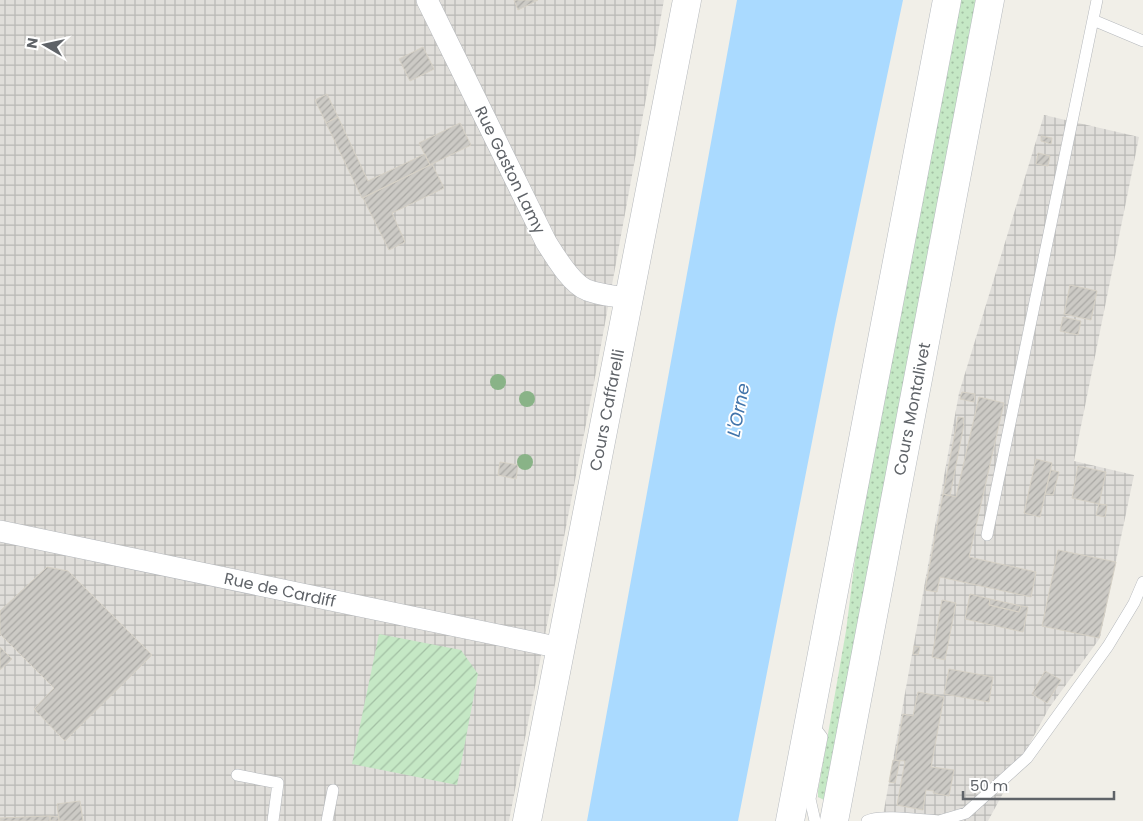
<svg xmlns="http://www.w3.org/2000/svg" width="1143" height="821" font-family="Poppins,sans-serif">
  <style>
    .industrial { fill: url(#industrial-grid) }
    .grass { fill: url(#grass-dots) }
    .garden { fill: url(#garden-furrows) }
    .water { fill: #aadaff }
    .building { fill: url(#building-hatch); stroke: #d6d1c6 }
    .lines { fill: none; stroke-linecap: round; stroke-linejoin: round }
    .service-casing { stroke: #b5b8bc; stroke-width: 12 }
    .minor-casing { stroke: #b5b8bc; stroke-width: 22 }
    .tertiary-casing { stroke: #b5b8bc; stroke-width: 29 }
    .secondary-casing { stroke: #b6babf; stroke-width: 29 }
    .service { stroke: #fff; stroke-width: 11 }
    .minor { stroke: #fff; stroke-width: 21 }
    .tertiary { stroke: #fff; stroke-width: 28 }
    .secondary { stroke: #fff; stroke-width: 28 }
    .tree { fill: #89b387 }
    .labels { text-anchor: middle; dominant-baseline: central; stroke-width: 4; stroke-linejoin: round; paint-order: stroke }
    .street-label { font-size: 16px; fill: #5f6368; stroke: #fff }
    .water-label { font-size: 18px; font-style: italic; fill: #4174aa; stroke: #fff }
  </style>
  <defs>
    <pattern id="industrial-grid" width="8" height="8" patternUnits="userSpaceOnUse" patternTransform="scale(1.25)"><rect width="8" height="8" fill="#e0deda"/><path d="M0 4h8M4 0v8" fill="none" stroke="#b9b8b5"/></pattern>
    <pattern id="grass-dots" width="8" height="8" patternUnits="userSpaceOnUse" patternTransform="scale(1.25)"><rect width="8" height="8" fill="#c5e8c5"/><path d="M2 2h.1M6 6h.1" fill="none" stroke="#a3c0a4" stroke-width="1.8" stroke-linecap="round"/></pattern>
    <pattern id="garden-furrows" width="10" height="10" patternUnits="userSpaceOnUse" patternTransform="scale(1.25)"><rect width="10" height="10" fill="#c5e8c5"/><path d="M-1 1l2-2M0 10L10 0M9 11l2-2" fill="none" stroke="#a3c0a4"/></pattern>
    <pattern id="building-hatch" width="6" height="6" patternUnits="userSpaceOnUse" patternTransform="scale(1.25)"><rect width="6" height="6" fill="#cccac5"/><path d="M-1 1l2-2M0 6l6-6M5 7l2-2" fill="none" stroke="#a9a8a4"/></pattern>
  </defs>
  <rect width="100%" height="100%" fill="#f1efe8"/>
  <path class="industrial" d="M0,0h664l-67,367 -88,454h-509z
    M1044,115l95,22 -65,324 60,14 -34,163 -51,70 -61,113h-106l77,-428z"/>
  <path class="grass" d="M957,0h21l-152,799 -2,1 -6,-3v-6l28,-160 15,-119z"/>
  <path class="garden" d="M379,634l82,16 17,24 -21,111 -105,-21z"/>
  <path class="water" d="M737,0h166l-68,324 -97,497h-151z"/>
  <path class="building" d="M514,0h24l-20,10z
    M423,47l11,22 -24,12 -11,-22z
    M327,94l11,23 -12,6 -11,-23z
    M338,117l30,64 57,-27 5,11 -68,33 -36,-75z
    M460,123l11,22 -41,20 -11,-22z
    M1041,136l11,2 -1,6 -10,-3z
    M1038,153l12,3 -2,10 -12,-2z
    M432,164l12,24 -52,25 13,29 -16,8 -26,-52z
    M1070,285l27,6 -6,29 -27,-6z
    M1063,317l18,4 -3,14 -18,-4z
    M962,392l13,2 -1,8 -14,-3z
    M979,397l25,6 -35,154 67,15 -5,25 -91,-20 -3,15 -12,-2 18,-96 13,3z
    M958,417l6,1 -1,5 1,1 -14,72 -7,-2z
    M1036,459l16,4 -12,54 -16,-4z
    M500,462l18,3 -2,14 -18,-4z
    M1078,466l28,6 -7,32 -27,-6z
    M1051,470l8,2 -6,23 -8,-1z
    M1099,504l8,1 -2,12 -9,-2z
    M1058,550l58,12 -17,76 -57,-12z
    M47,567l21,4 84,84 -87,86 -31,-32 20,-21 -54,-54v-23z
    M970,594l20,5 -1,6 30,7 2,-6 7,1 -5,25 -58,-13z
    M990,599l31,7 -2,6 -30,-7z
    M942,600l14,3 -11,57 -13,-3z
    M914,646l6,1 -2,8 -5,-1z
    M0,647l12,12 -12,11z
    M949,669l44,8 -4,25 -45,-8z
    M1045,671l16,9 -14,23 -15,-9z
    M918,692l26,5 -13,70 23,3 -5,26 -16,-3 1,-2 -8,-1 -3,20 -26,-5 8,-44 -10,-1 8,-46 10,2z
    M893,760l7,1 -5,22 -6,-1z
    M80,801l3,20h-24l-2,-17z
    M50,816l9,1v4h-9z
    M50,816v5h-50v-3z"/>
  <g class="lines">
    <defs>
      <path id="service" d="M1093,20l50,21
        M987,535l110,-535
        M812,724l10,13 -12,62 5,22
        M237,775l41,8 -5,38
        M327,821l6,-31
        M867,821c11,-7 56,-1 71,0
        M939,821l27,-8 61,-55 81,-112 26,-43 9,-21"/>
      <path id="minor" d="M427,0l119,242c9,14 25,42 41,48 12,5 29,6 43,9
        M0,531l561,117"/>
      <path id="tertiary" d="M527,821l160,-821"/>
      <path id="secondary" d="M790,821l157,-821
        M834,821l156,-821"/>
    </defs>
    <use href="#service" class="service-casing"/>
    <use href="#minor" class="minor-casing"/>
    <use href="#tertiary" class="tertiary-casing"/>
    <use href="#secondary" class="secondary-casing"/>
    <use href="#service" class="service"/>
    <use href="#minor" class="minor"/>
    <use href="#tertiary" class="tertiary"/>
    <use href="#secondary" class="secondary"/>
  </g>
  <g class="tree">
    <circle cx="498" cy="382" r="8"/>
    <circle cx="527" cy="399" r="8"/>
    <circle cx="525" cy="462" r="8"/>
  </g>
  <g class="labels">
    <g class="street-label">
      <text transform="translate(510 170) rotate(64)">Rue Gaston Lamy</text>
      <text transform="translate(912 409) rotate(-79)">Cours Montalivet</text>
      <text transform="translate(607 410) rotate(-79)">Cours Caffarelli</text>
      <text transform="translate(280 590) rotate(12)">Rue de Cardiff</text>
    </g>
    <g class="water-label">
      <text transform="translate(738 410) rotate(-79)">L'Orne</text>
    </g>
  </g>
  <g transform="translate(45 45) rotate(279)" stroke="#ffffff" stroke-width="4" paint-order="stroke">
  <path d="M0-4L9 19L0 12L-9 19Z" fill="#5f6368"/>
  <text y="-8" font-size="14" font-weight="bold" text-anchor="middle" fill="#5f6368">N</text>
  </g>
  <path d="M963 791v8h151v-8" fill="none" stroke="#5f6368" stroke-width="2.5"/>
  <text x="970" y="791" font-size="15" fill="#5f6368" stroke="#ffffff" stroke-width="4" paint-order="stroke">50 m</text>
</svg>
